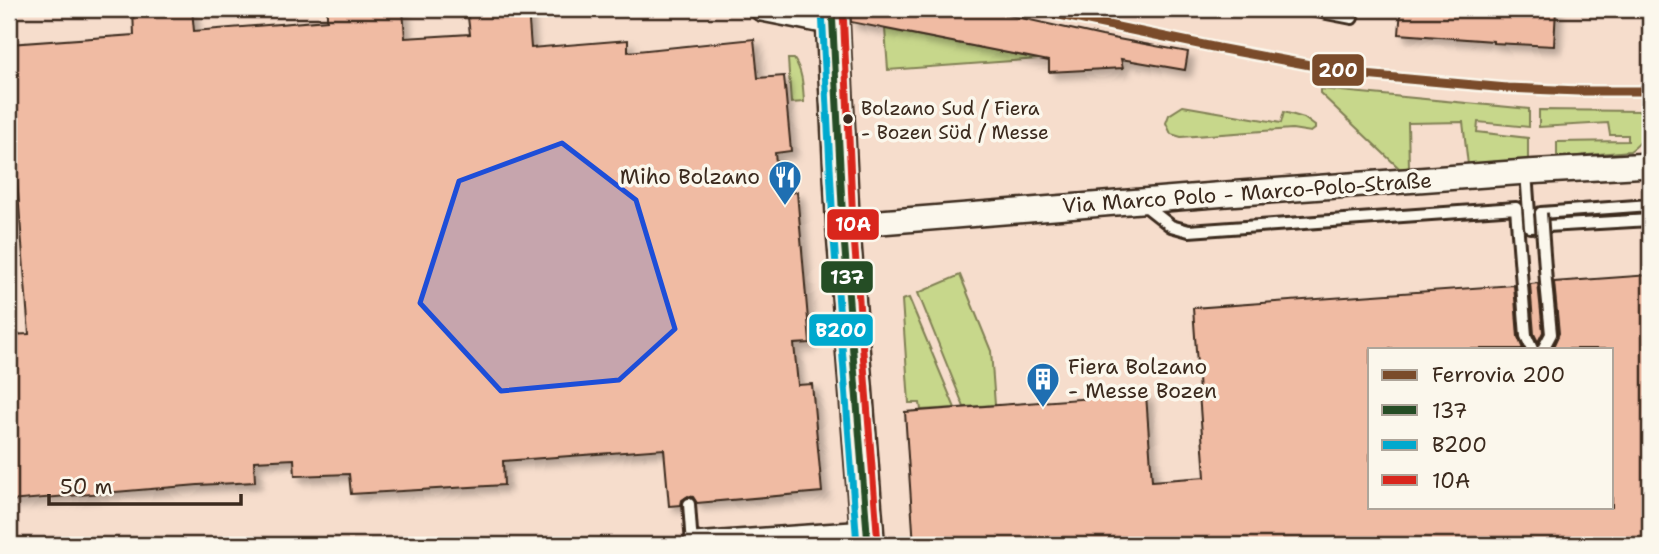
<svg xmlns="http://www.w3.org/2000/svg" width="1659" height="554" font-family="'Shantell Sans',sans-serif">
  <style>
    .built { fill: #f6ddcc; fill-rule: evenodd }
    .green { fill: #c7d78b; stroke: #818054; stroke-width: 2 }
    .building { fill: #f0bba3; stroke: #3b2a1e; stroke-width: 2; filter: url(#shadow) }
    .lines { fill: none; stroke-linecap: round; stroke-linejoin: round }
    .service-casing { stroke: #3b2a1e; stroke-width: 16 }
    .minor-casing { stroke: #3b2a1e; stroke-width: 28 }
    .secondary-casing { stroke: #3b2a1e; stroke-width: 37 }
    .service { stroke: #fbf7ec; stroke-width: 10 }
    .minor { stroke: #fbf7ec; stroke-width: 23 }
    .secondary { stroke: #fbf7ec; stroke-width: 32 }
    .service-bridge-casing { stroke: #3b2a1e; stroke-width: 16; stroke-linecap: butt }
    .service-bridge { stroke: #fbf7ec; stroke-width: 10 }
    .bus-1-casing { stroke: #fbf7ec; stroke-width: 12 }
    .bus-2-casing { stroke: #fbf7ec; stroke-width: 12 }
    .bus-3-casing { stroke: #fbf7ec; stroke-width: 12 }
    .bus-1 { stroke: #254d25; stroke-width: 7 }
    .bus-2 { stroke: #00a9ce; stroke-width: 7 }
    .bus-3 { stroke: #d9261c; stroke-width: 7 }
    .rail-1-casing { stroke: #fbf7ec; stroke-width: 14 }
    .rail-1 { stroke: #7a4b2a; stroke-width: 9 }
    .marked { fill: #1d4ed8; fill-opacity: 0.2; stroke: #1d4ed8; stroke-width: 5; stroke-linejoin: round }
    .bus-dot { fill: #3b2a1e; stroke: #fbf7ec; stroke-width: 2.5 }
    .labels { text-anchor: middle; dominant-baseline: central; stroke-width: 7; stroke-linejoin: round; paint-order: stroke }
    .bus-label { font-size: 19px; fill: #3b2a1e; stroke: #fbf7ec; text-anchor: start }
    .poi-label { font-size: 21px; fill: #3b2a1e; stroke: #fbf7ec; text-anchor: end }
    .street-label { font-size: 21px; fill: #3b2a1e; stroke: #fbf7ec }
    .line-badge { stroke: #fbf7ec; stroke-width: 2.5 }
    .badge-label { font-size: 19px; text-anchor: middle; font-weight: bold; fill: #fff }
  </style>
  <defs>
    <filter id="shadow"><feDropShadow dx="6" dy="6" stdDeviation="3.5" flood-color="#0004"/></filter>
  </defs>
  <rect width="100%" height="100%" fill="#f9ebdd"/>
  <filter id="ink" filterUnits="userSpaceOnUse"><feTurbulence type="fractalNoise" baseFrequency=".0143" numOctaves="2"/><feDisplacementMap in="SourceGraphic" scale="14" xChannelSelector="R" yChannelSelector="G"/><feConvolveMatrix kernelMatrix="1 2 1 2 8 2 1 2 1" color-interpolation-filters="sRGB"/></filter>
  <g filter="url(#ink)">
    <path class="built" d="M9,9h1641v536h-1641zM1370,349h242v158h-242z"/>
    <path class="green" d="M885,29l154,30 -151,11z
      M788,59h6c9,13 9,28 10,43l-13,1z
      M1320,89l209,20v18l-51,-5 -1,10 51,6v24l-60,3 -5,-43 -55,1 1,44 -5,2 -5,-1 -79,-75z
      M1183,106l98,17 3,-11 20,6 11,8v3l-4,3 -19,-3 -111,8 -10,-3 -5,-11 3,-8z
      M1539,110l105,1c1,20 4,28 -14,40l-73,7v-16l71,-1v-6h-18l-2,-12 -69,4z
      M960,275l31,76 4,54 -31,2 -46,-114z
      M909,298l46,110 -34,2 -1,-7h-11l-7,-103z"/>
    <path class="building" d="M133,9h59l2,22 133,-11v-11h76l2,29 65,-4 -3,-25h61l3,39 97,-8v12l126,-13 4,39 26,-2 7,75 -16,2 4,41 18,-2 13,151 -16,1 4,41 14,-1 10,108 -125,11 -4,-6 -5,-1 -6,4 -1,5 -12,1 -5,-57 -161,12 1,24 -153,9 -2,-20 -54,2 -1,-17 -40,2 1,21 -57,3 -189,16v-166l20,-1 -20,-258v-32l125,-9z
      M850,9h131l121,27 86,16 -3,18 -64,-11 2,9 -74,4v-11l-198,-39z
      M1401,9h155l-2,37 -61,-3v-2l-94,-7z
      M1650,275v270h-435v-2l-32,2h-269l-9,-133 241,-18 6,87 53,-4 -12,-169 321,-23 4,52 5,12h-153v158h242v-158h-60l7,-16 -5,-51z
      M1538,283l5,49 -5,10 -4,-8 -4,-50z"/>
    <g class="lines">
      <defs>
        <path id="service" d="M1306,9l46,9 1,-9
          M1526,172l4,55 120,-7
          M1143,204l28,22 18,5 327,-23 10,128 6,13
          M1541,213l109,-8
          M1543,349l8,-15 -5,-52
          M689,504l3,41"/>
        <path id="minor" d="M762,9l71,14
          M843,225l384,-31 299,-22 124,-7
          M694,545l173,-12"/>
        <path id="secondary" d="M832,9l11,216 25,320"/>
      </defs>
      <use href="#service" class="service-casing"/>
      <use href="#minor" class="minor-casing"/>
      <use href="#secondary" class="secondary-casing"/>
      <use href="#service" class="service"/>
      <use href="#minor" class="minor"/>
      <use href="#secondary" class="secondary"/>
      <defs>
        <path id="service-bridge" d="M1541,213l5,69"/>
      </defs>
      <use href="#service-bridge" class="service-bridge-casing"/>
      <use href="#service-bridge" class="service-bridge"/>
      <defs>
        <path id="bus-1" d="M832,9l11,216 25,320"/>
        <path id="bus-2" d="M822,10l11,216 24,319"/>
        <path id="bus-3" d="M843,9l10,215 25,320"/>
      </defs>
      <use href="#bus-1" class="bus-1-casing"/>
      <use href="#bus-2" class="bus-2-casing"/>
      <use href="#bus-3" class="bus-3-casing"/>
      <use href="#bus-1" class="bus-1"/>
      <use href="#bus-2" class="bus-2"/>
      <use href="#bus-3" class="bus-3"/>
      <defs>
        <path id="rail-1" d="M1031,9l187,39 146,27 143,13 72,3h71"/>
      </defs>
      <use href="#rail-1" class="rail-1-casing"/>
      <use href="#rail-1" class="rail-1"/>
    </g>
  </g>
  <path class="marked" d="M562,143l74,57 39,129 -56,51 -118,11 -81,-88 39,-122z"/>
  <defs>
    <symbol id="restaurant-pin" viewBox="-11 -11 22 30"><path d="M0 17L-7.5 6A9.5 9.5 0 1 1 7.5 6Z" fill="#1f6fb2" stroke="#fbf7ec"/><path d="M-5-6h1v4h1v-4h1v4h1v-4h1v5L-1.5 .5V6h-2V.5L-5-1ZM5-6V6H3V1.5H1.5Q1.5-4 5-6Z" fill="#fff"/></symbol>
    <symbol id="building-pin" viewBox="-11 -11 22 30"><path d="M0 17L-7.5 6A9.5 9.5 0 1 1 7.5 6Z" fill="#1f6fb2" stroke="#fbf7ec"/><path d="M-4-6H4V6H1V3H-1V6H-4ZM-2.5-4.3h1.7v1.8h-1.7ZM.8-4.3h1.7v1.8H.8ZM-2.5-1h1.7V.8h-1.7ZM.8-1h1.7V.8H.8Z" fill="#fff"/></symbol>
  </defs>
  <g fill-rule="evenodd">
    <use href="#restaurant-pin" x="766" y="158" width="38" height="52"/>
    <use href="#building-pin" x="1024" y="360" width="38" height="52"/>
  </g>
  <circle class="bus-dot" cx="848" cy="119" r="6"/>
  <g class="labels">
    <g class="bus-label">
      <text x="861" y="108">Bolzano Sud / Fiera<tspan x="861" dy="24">- Bozen Süd / Messe</tspan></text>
    </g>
    <g class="poi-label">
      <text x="760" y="177">Miho Bolzano</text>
      <text x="1068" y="367" text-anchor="start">Fiera Bolzano<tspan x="1068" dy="24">- Messe Bozen</tspan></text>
    </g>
    <g class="street-label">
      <text transform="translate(1247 193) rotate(-4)">Via Marco Polo - Marco-Polo-Straße</text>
    </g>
  </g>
  <g class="line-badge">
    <rect x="1311" y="53" width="54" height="34" rx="7" fill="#7a4b2a"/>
    <rect x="826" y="208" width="54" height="33" rx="7" fill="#d9261c"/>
    <rect x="820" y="260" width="54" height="34" rx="7" fill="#254d25"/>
    <rect x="808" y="313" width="66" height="34" rx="7" fill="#00a9ce"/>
  </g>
  <g class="badge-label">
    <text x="1338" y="77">200</text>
    <text x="853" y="231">10A</text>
    <text x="847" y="284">137</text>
    <text x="841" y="337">B200</text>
  </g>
  <rect width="1659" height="554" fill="none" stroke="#fbf7ec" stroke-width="35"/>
  <rect x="18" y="18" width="1624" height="519" fill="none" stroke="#3b2a1e" stroke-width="2.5" filter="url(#ink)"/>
  <rect x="1368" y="348" width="245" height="161" fill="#fbf7ec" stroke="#aea59a" stroke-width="2"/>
  <rect x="1382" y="370" width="35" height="10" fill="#7a4b2a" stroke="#aea59a" stroke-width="2"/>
  <text x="1432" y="382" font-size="21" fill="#3b2a1e">Ferrovia 200</text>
  <rect x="1382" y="405" width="35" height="10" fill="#254d25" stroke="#aea59a" stroke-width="2"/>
  <text x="1432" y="418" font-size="21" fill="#3b2a1e">137</text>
  <rect x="1382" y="440" width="35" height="10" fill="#00a9ce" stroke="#aea59a" stroke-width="2"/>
  <text x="1432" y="452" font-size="21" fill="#3b2a1e">B200</text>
  <rect x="1382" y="475" width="35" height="10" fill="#d9261c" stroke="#aea59a" stroke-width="2"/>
  <text x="1432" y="488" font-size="21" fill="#3b2a1e">10A</text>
  <path d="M49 494v10h192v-10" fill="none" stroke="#3b2a1e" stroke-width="3.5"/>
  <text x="60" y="494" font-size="21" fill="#3b2a1e" stroke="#fbf7ec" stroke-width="5" paint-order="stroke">50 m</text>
</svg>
